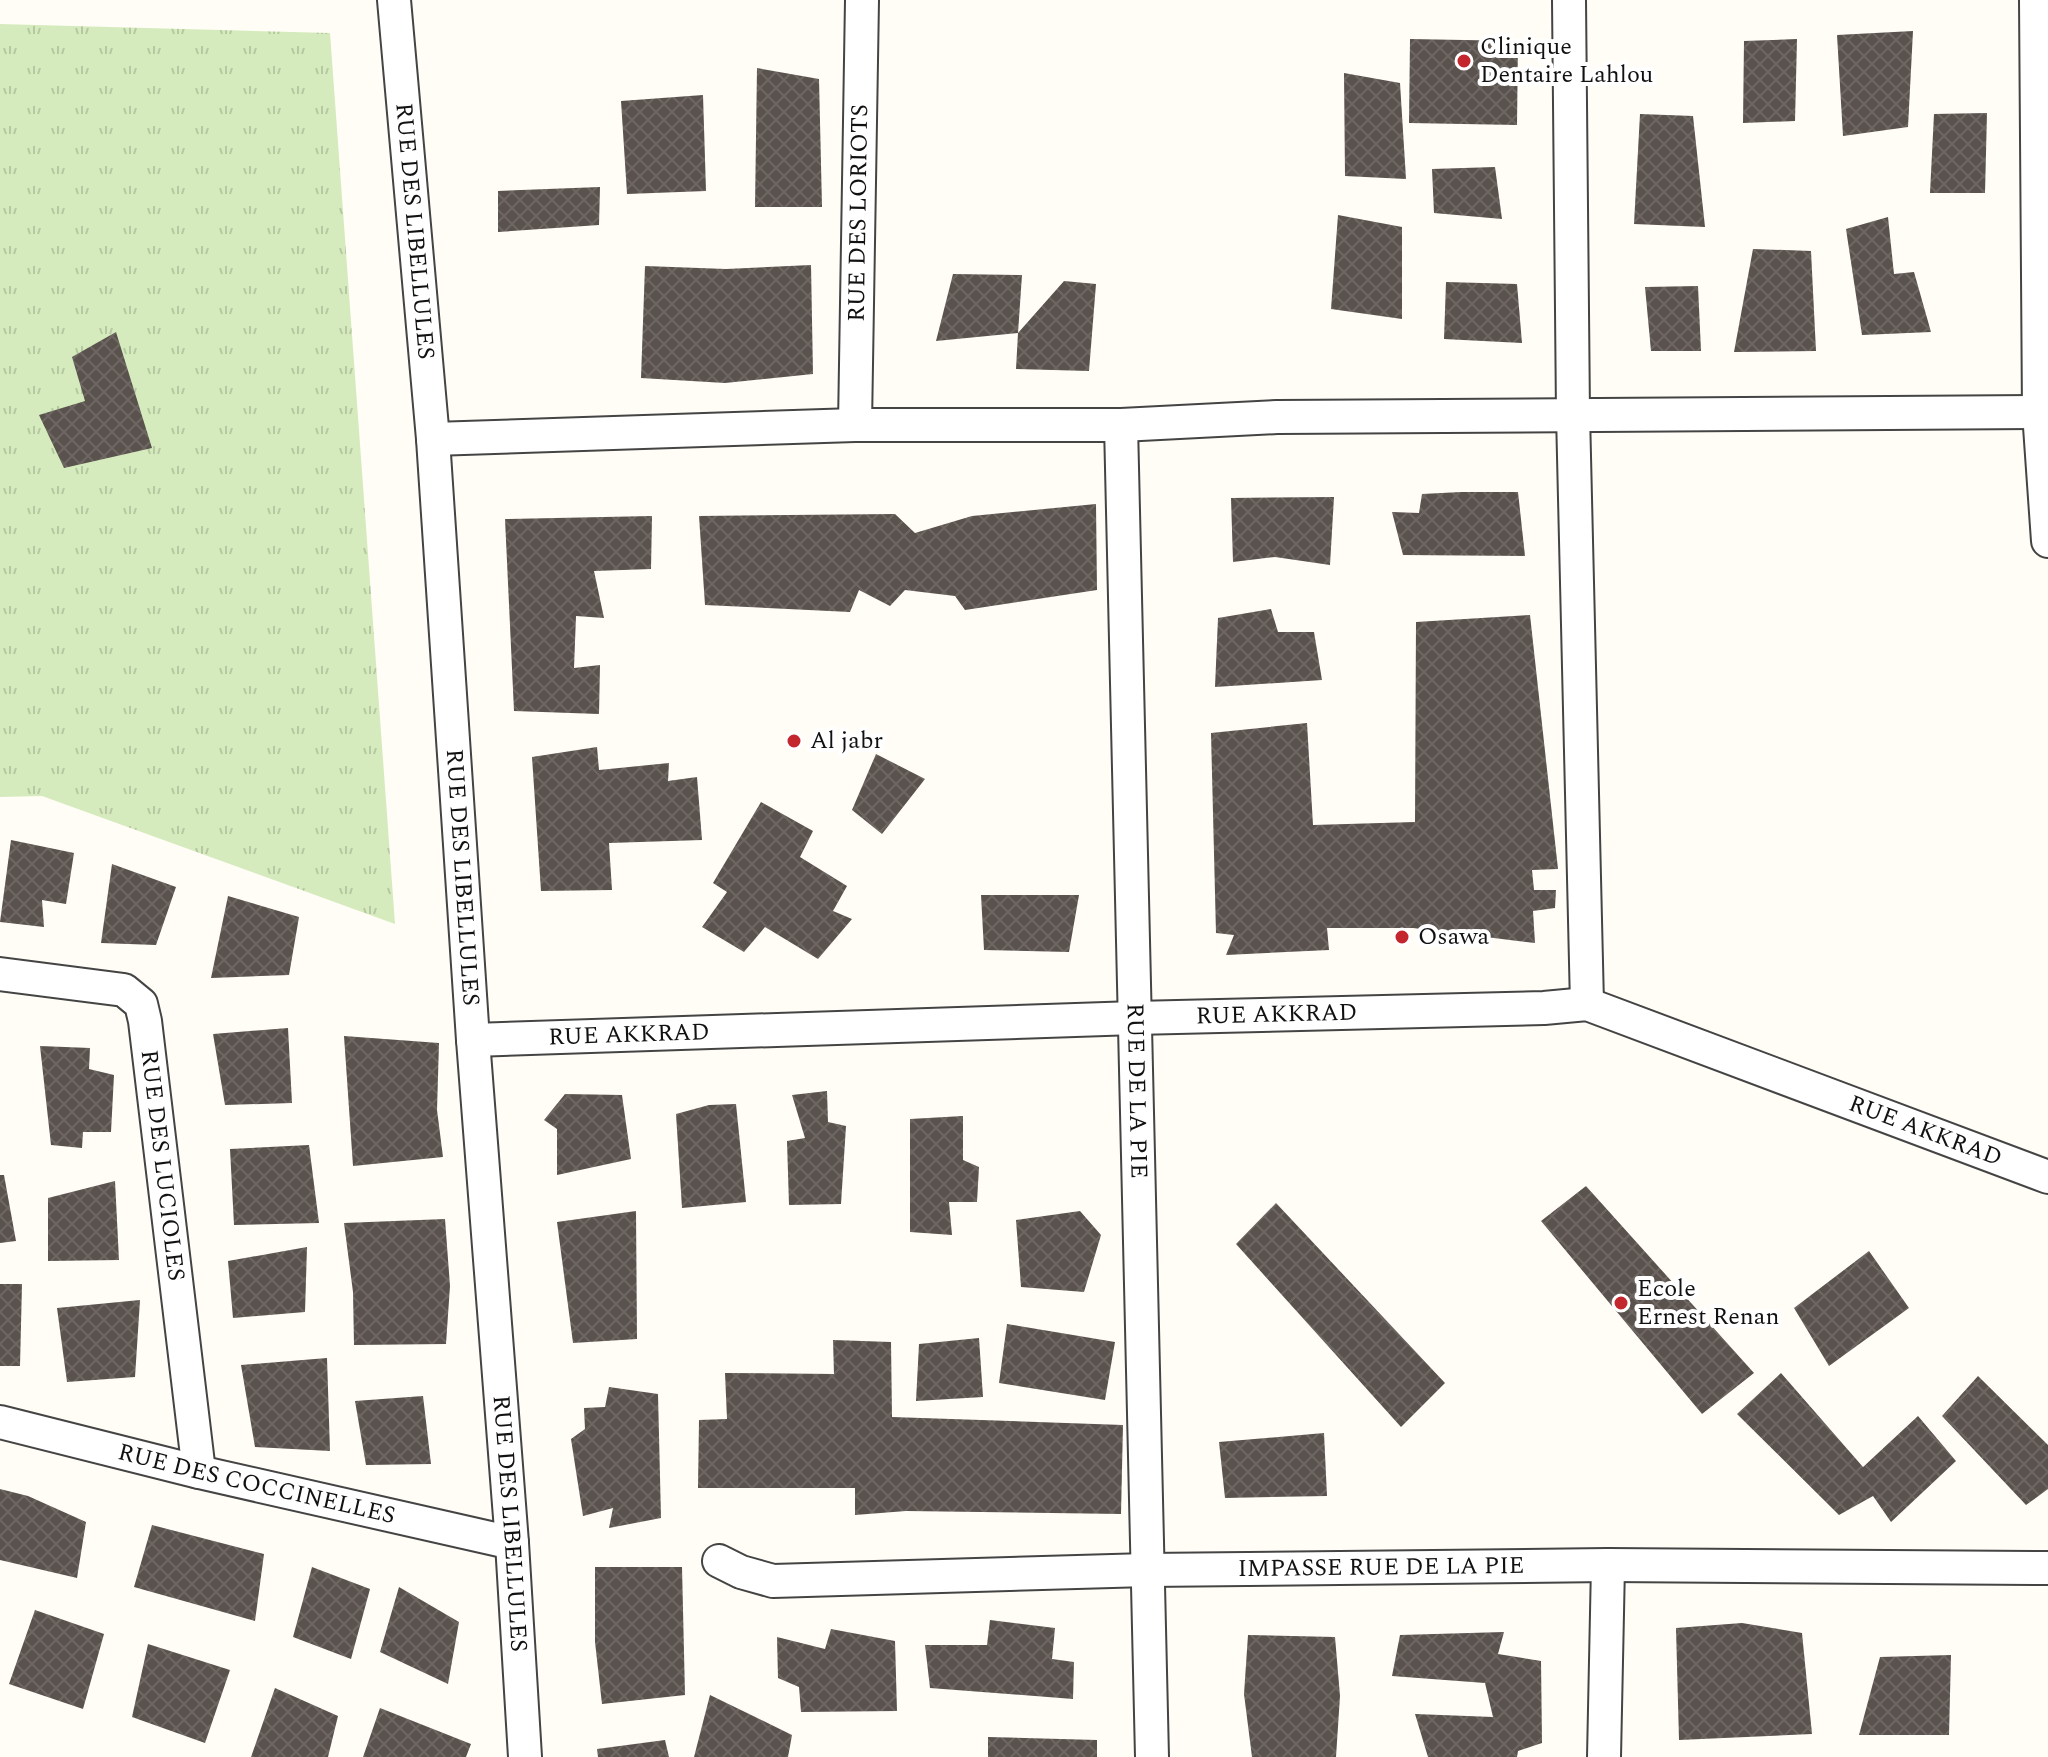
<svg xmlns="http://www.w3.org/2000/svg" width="2048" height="1757" font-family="Spectral,serif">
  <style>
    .grass { fill: url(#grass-tufts) }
    .building { fill: url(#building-cross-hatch) }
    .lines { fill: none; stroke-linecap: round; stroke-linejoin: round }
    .street-casing { stroke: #444; stroke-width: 36 }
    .street { stroke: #fff; stroke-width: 32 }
    .poi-dot { fill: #c4262e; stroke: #fff; stroke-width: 3 }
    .labels { text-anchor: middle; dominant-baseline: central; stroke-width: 8; stroke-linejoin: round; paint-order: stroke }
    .poi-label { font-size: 24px; fill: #111; stroke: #fff; text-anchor: start }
    .street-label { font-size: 24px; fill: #111; stroke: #fff }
  </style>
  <defs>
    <pattern id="grass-tufts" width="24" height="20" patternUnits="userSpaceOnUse" patternTransform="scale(2)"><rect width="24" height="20" fill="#d5ebbd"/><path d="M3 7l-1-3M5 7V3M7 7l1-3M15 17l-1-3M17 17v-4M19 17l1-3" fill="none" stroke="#b6c8a1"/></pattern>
    <pattern id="building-cross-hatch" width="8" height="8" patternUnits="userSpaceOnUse" patternTransform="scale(2)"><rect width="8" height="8" fill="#5a524d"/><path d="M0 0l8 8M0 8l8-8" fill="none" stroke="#6d6662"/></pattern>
  </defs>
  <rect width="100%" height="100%" fill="#fffdf5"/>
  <path class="grass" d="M0,24l330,9 65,891 -353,-128 -42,1z"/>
  <path class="building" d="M1913,31l-5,96 -65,9 -6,-101z
    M1410,39l108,2 -1,84 -108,-2z
    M1797,39l-2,82 -52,2 1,-82z
    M757,68l62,11 3,128h-67z
    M1344,73l56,10 6,96 -61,-3z
    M703,95l3,96 -79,3 -6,-93z
    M1987,113l-2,80h-55l4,-79z
    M1640,114l53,2 12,111 -71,-3z
    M1495,167l7,52 -68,-6 -2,-44z
    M600,187l-1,38 -101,7v-41z
    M1338,215l64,12v92l-71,-10z
    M1888,217l6,57 20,-2 17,60 -69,3 -16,-106z
    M1753,249l58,2 5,100 -82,1z
    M811,265l2,109 -88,9 -84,-5 4,-112 81,3z
    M953,274l69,1 -4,58 -82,8z
    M1064,281l32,3 -7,87 -73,-2 2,-36z
    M1446,282l71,2 5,59 -78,-4z
    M1698,286l3,65h-50l-6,-64z
    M116,332l36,116 -88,20 -25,-53 46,-14 -13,-44z
    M1461,492h57l7,64 -122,-1 -11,-43 27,1 3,-19z
    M1334,497l-4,68 -55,-8 -42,5 -2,-64z
    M1096,504l1,86 -132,20 -10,-14 -50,-6 -15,16 -31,-16 -9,22 -145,-7 -6,-89 196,-2 20,19 57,-17z
    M652,516l-1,53 -57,2 10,47 -28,-2 -2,52 26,-3 -1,49 -85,-3 -9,-192z
    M1271,609l7,23h36l8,48 -107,7 3,-69z
    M1530,615l28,254 -26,1 2,20h22l-1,18 -22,3 2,32 -122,-15h-86l2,22 -103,5 8,-20 -18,-2 -5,-200 96,-10 6,102 102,-3 1,-200z
    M597,747l2,23 70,-7 -1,18 29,-4 5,63 -93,3 3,47 -71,1 -9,-134z
    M876,754l49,25 -43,55 -30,-24z
    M761,802l52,29 -13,26 47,29 -14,25 19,8 -34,40 -53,-32 -21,25 -42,-25 25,-35 -14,-9z
    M11,840l63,13 -8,51 -24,-4 2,27 -44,-5z
    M112,864l64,23 -20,58 -55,-2z
    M981,895h98l-10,57 -85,-2z
    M228,896l71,21 -10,58 -78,3z
    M288,1028l4,75 -67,2 -12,-71z
    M344,1036l95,7 -2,67 6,47 -90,9z
    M40,1046l50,2 -1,21 25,6 -3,57h-28l-1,16 -31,-3z
    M827,1091l1,31 18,4 -5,78 -52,1 -2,-64 18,-3 -13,-43z
    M565,1094l57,1 9,64 -74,16v-46l-13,-9z
    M736,1104l10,98 -64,6 -6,-94 33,-9z
    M963,1116v44l16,7 -2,35h-28l3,33 -42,-3v-113z
    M309,1145l10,78 -85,2 -4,-76z
    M0,1175h4l12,66 -16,2z
    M115,1181l4,79 -71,1v-63z
    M1586,1186l168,187 -52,41 -161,-193z
    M1276,1203l169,180 -44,44 -165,-183z
    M636,1211l1,128 -64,4 -16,-121z
    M1080,1211l21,24 -17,57 -63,-5 -5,-67z
    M445,1219l5,67 -4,58 -92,1 -1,-53 -9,-69z
    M307,1247l-2,65 -72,6 -5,-57z
    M1869,1251l40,57 -80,58 -35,-58z
    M0,1284h22l-2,82h-20z
    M140,1300l-5,77 -68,5 -10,-74z
    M1007,1324l108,18 -10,58 -106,-17z
    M979,1338l4,59 -67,4 3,-57z
    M833,1340l58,2 1,75 231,8 -2,89 -215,-3 -51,4v-27h-157l1,-68 28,-1 -2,-46 109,1z
    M327,1358l3,93 -75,-4 -14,-82z
    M1781,1373l82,94 55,-51 38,45 -65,61 -18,-26 -34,19 -102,-101z
    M1978,1376l70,69v44l-22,16 -84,-89z
    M609,1387l49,7 3,124 -52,10 4,-20 -30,8 -12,-77 14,-10 -1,-21 21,-1z
    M423,1396l8,68 -65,1 -11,-64z
    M1324,1433l3,63 -102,2 -6,-56z
    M0,1489l28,7 58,26 -9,56 -77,-18z
    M152,1525l112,29 -9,67 -121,-34z
    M312,1567l58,22 -19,70 -58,-22z
    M595,1567h87l3,128 -83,9 -7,-62z
    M399,1587l60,35 -11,62 -68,-32z
    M35,1610l69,24 -21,75 -74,-25z
    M990,1620l65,8 -3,31 22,3 -1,37 -143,-11 -5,-43h62z
    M1742,1623l60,10 10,101 -133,6 -3,-112z
    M831,1629l64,12 2,70 -96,1 -2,-25 -21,-9 -1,-41 48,12z
    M1504,1632l-6,22 43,7 1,82 -24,8 -1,6h-89l-13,-43 78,3 -8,-34 -93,-7 8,-41z
    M1248,1635l87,2 5,59 -4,61h-84l-8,-63z
    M148,1644l82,26 -25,73 -73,-26z
    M1951,1655l-2,80h-90l21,-78z
    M275,1688l63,28 -10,41h-77z
    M710,1695l82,40 -4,22h-94z
    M380,1708l91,36 -5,13h-103z
    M988,1737l109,3v17h-109z
    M665,1740l4,17h-71l-1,-8z"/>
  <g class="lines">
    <defs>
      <g id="street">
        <path id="s1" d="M394,0l39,439 40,601 39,503 13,214"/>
        <path d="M1569,0l4,414 14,590"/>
        <path d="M2036,0l3,412 9,129"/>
        <path id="s2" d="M855,425l7,-425"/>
        <path id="s3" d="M1121,425l31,1332"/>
        <path d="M433,439l422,-14h266l156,-8 771,-5"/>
        <path id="s4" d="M0,974l124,16 17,14 4,17 54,451"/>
        <path id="s5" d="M473,1040l662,-22 409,-10 43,-4 461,173"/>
        <path id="s6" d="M0,1422l199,50 313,71"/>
        <path id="s7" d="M719,1561l22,11 32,9 374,-11 461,-5 440,3"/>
        <path d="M1604,1757l4,-192"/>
      </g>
    </defs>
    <use href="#street" class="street-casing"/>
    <use href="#street" class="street"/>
  </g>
  <g class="poi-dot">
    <circle cx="1464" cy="61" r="8"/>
    <circle cx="794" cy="741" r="8"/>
    <circle cx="1402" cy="937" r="8"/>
    <circle cx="1621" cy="1303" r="8"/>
  </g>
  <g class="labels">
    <g class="poi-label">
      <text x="1480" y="47">Clinique<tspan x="1480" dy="28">Dentaire Lahlou</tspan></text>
      <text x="810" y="741">Al jabr</text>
      <text x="1418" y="937">Osawa</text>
      <text x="1637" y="1289">Ecole<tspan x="1637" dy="28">Ernest Renan</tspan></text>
    </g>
    <g class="street-label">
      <text stroke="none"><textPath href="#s2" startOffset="212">RUE DES LORIOTS</textPath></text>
      <text stroke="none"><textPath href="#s1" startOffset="232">RUE DES LIBELLULES</textPath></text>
      <text stroke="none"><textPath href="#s1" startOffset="880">RUE DES LIBELLULES</textPath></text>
      <text stroke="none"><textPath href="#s5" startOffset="804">RUE AKKRAD</textPath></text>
      <text stroke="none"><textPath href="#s5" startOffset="156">RUE AKKRAD</textPath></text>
      <text stroke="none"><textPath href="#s3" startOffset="666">RUE DE LA PIE</textPath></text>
      <text stroke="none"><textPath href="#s5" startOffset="1476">RUE AKKRAD</textPath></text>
      <text stroke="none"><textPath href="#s4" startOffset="310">RUE DES LUCIOLES</textPath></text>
      <text stroke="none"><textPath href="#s6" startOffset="264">RUE DES COCCINELLES</textPath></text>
      <text stroke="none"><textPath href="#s1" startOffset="1528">RUE DES LIBELLULES</textPath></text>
      <text stroke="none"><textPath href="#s7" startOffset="666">IMPASSE RUE DE LA PIE</textPath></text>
    </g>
  </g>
</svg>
